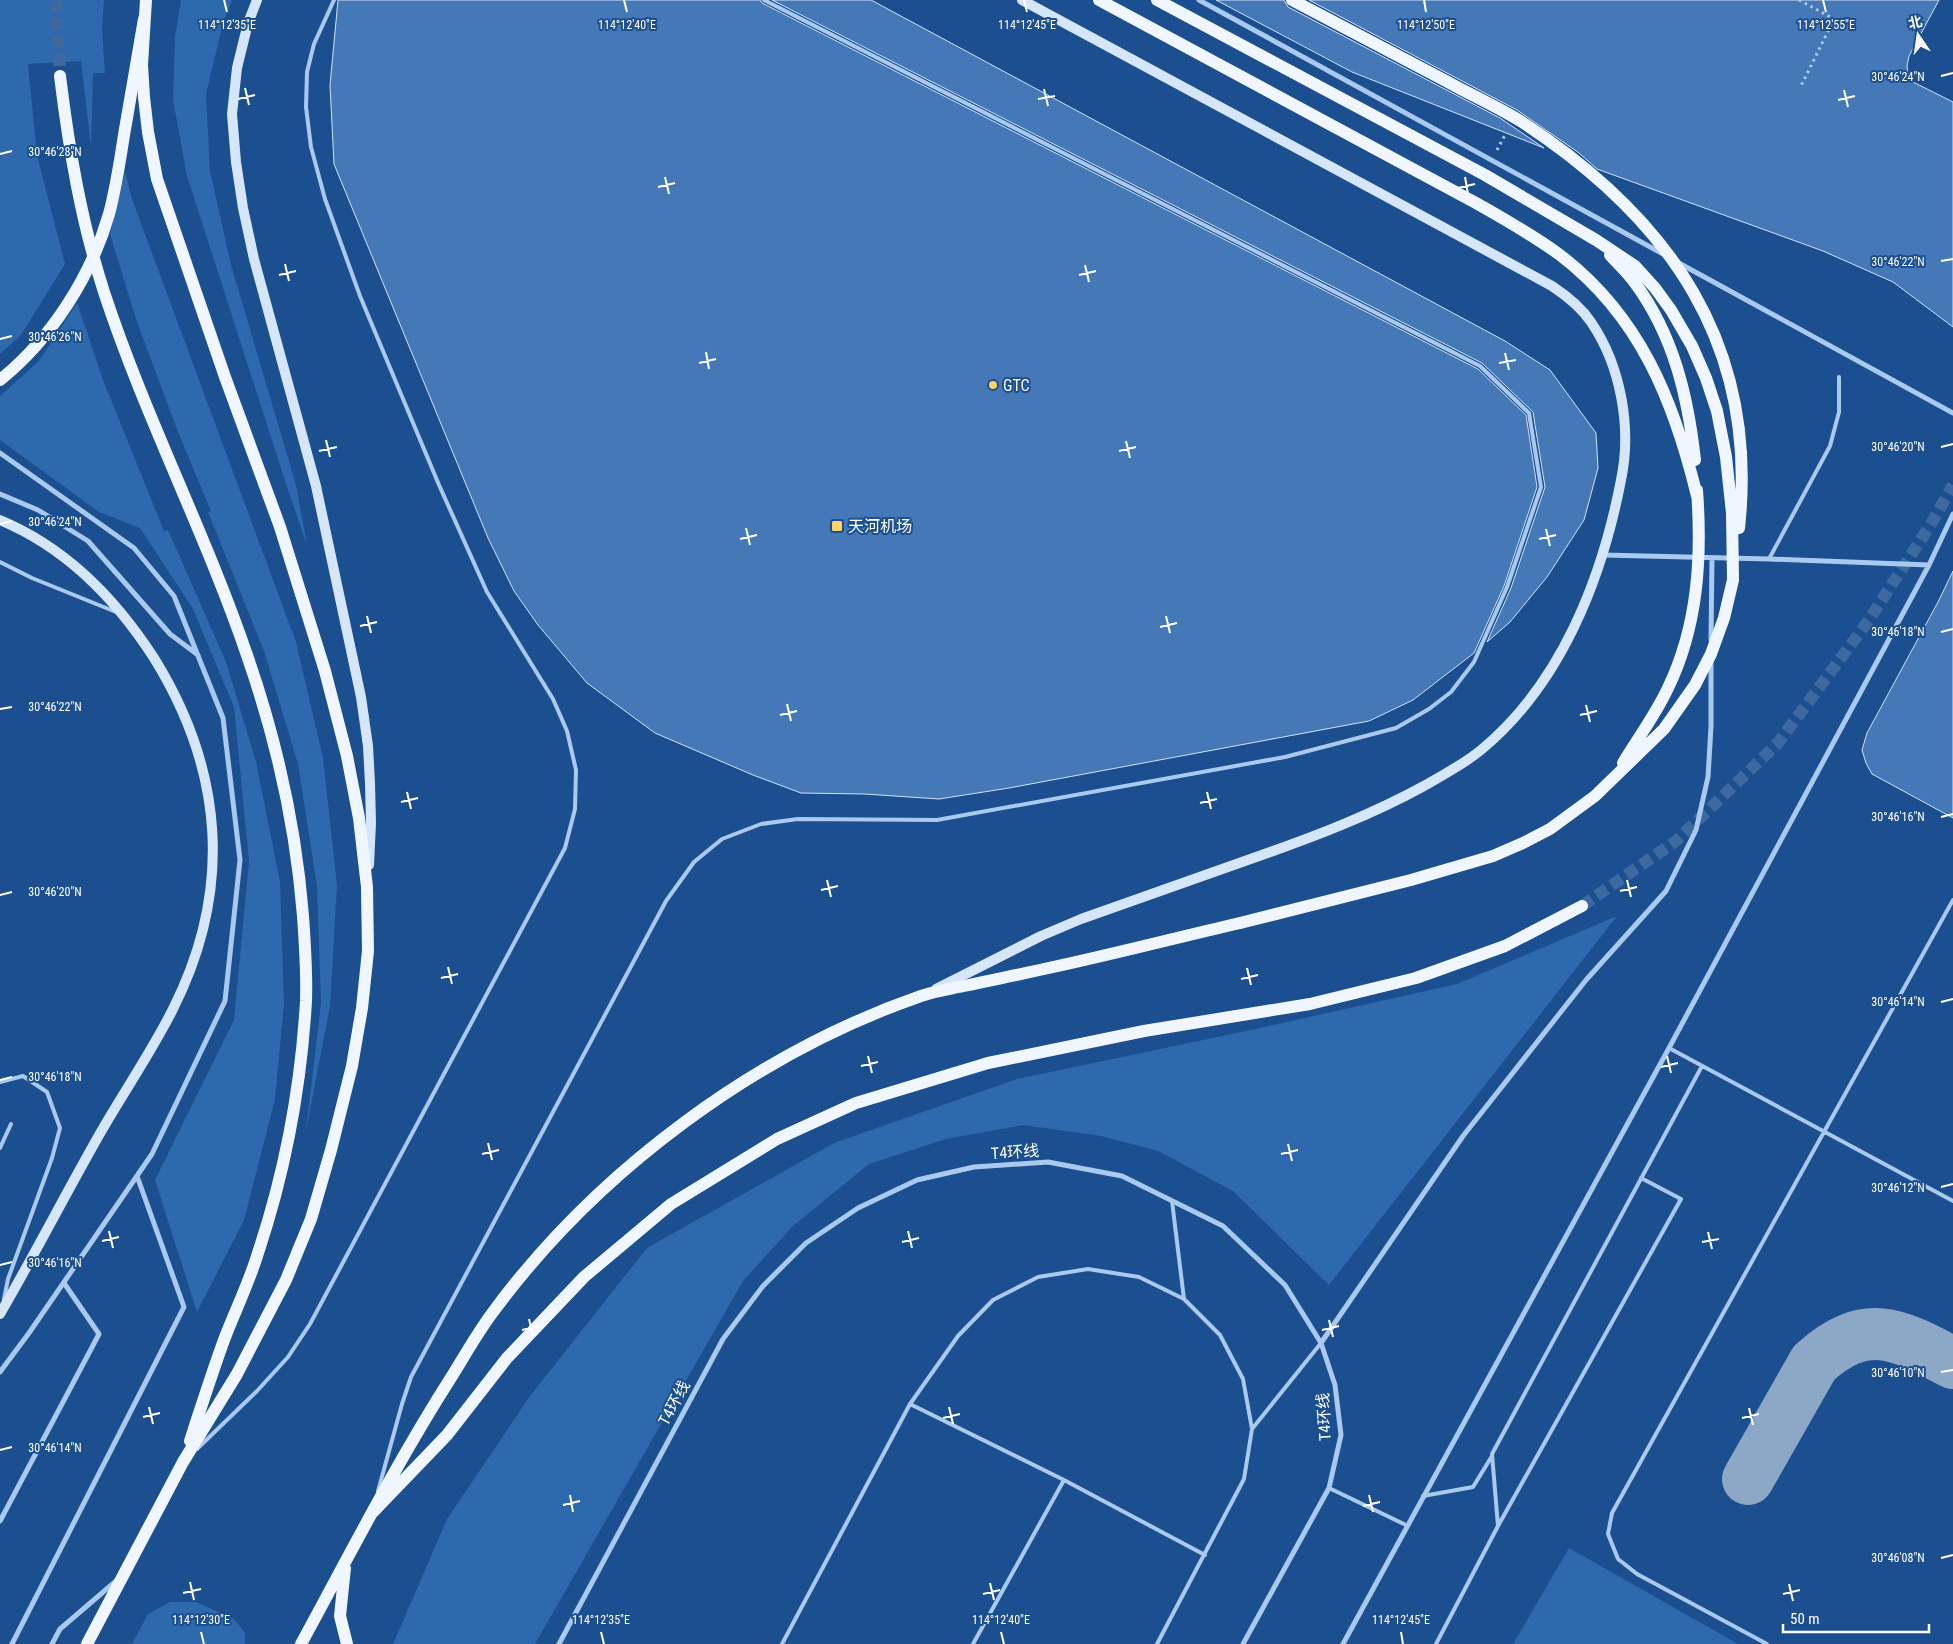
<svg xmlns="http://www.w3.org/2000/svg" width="1953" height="1644" font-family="'Roboto Condensed','Noto Sans SC',sans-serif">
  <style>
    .green { fill: #2e69ad }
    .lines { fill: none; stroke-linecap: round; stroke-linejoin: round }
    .taxiway { stroke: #8da7c7; stroke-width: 52 }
    .building { fill: #4478b7; stroke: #cfe3fa }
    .primary-tunnel { stroke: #3d69a0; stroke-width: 12; stroke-dasharray: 12 6; stroke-linecap: butt }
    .path { stroke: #a9c9ee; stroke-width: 3; stroke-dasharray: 2.5 4; stroke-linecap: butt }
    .lane { stroke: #a9c9ee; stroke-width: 4 }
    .street { stroke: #a9c9ee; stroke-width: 5 }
    .secondary { stroke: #d6e6fa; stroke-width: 10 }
    .primary { stroke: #f0f6ff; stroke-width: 12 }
    .primary-bridge { stroke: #f0f6ff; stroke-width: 12 }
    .ticks { fill: none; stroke: #fff; stroke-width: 2 }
    .poi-dot { fill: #ffd166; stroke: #1b4f8f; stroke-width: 2 }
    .labels { text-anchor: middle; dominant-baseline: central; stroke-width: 4; stroke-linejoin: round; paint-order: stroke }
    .poi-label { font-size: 16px; fill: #fff; stroke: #1b4f8f; text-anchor: start }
    .street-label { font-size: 16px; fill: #fff; stroke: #1b4f8f }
    .ticks-label { font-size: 12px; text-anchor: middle; fill: #fff; stroke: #1b4f8f; stroke-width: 4; stroke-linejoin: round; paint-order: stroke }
  </style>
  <rect width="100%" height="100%" fill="#1b4f8f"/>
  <path class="green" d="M0,0h104l-2,30 3,43h-12l-2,74 -10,-86 -53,3 9,91 28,109 -44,71 -21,19z
    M181,0h51l-9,23 -17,71 4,77 21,94 65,220 11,60 -20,-58 -100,-311 -14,-76 2,-64z
    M125,172l7,27 164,443 27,116 14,127 -7,121 -24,125 15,-128 -4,-117 -19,-122 -34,-113 -56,-139 3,-1 -33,-79 -41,-110 -27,-88z
    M77,303l26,77 61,151 4,-1 58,132 30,100 24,120 4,121 -9,96 -31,121 -47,92 -42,-132 79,-160 15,-159 -15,-154 -41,-98 -53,-81 -41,-16 -99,-72v-44l39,-35z
    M1617,916l-288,369 -96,-94 -75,-40 -57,-15 -78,-11 -77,14 -77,25 -76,62 -50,55 -208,363h-142l54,-125 83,-123 117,-148 187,-105 183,-64 234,-49 206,-46z
    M1569,1548l169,96h-225z
    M170,1602h26l38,17 11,14v11h-113l16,-30z"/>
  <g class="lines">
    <path class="taxiway" d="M1748,1479l66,-116c52,-47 84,-29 139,0"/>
  </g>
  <path class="building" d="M338,0h422l2,3 716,366 48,46 11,72 -33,99 -30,67 -61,47 -44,21 -360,67 -70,11 -74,-5 -64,-1 -48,-18 -98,-42 -68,-50 -49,-58 -24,-34 -26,-53 -154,-374 -4,-79z
    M772,0h99l634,341 45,29 46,63 2,35 -14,52 -37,57 -37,45 -23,20 24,-54 34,-101 -12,-75 -51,-49z
    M1216,0h68l4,7 212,111 44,30 -192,-76z
    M1309,0h630l-30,56 -2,10 1,9 5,7 40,20v225l-60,-45 -70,-31 -226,-82 -18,-16 -62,-43z
    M1953,571v247l-81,-44 -6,-11 -4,-13 5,-17 71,-131z"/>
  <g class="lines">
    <path class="primary-tunnel" d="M57,0l3,76
      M1582,906l94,-65 102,-98 91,-123 62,-96 22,-39"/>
    <path class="path" d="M1799,0l35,19 -34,69
      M1497,150l9,-17"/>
    <path class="lane" d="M1769,559l61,-113 9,-34v-35
      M0,562l32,16 84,34
      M1669,1048l284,153
      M0,1082l23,-6 24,16 13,36 -8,30 -44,121 -4,20
      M0,1148l11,-24
      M1172,1201l12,98
      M910,1404l154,76 141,75
      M1252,1429l69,-86
      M197,1449l60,-58 31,-34 22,-33 255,-476 10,-39 1,-39 -9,-39 -14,-32 -66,-107 -48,-107 -79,-189 -35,-97 -14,-52 -5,-40 1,-35 7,-28 20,-44
      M1329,1488l77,37
      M378,1491l24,-87 9,-27 255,-476 28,-39 28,-23 39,-15 37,-5 139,1 348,-63 111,-29 33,-19 22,-17 23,-30 33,-75 34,-100 -12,-74 -49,-47 -716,-366
      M1423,1496l50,-9 19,-31
      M1498,1526l183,-327 -40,-21
      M782,1644l128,-240 48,-68 35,-36 45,-23 50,-8 51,8 45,22 36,36 23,44 9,50 -8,50 -87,165
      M973,1644l91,-164
      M1436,1644l62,-118 -6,-72 210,-388
      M1767,1644l-130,-70 -19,-15 -10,-25 4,-21 341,-613"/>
    <path class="street" d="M1199,0l464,254
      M1677,262l276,151
      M0,453l134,95 40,48 49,122 17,142 -15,141 -73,153 -123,179 -29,39
      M0,494l38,16 50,31 82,93 28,21
      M1603,555l166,4 160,6
      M1711,640l1,-82
      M1321,1343l142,-207 123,-156 80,-89 30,-61 12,-53 3,-50v-66
      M0,1521l99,-187 -35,-51
      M12,1644l172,-337 -47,-131
      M52,1644l8,-15 56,-48
      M559,1644l164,-305 40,-53 43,-43 52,-35 59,-28 57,-13 74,-5 74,14 101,50 62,59 36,58 14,42 6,50 -12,53 -86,156
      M1343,1644l326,-596 260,-483 24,-51"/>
    <path class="secondary" d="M257,0l-9,23 -11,45 -5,46 4,48 7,46 11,51 62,227 45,211 7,49 2,37 1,40 -2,42
      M0,520c65,27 116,79 154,138 70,113 79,232 19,351 -21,42 -48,81 -71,121 -35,61 -67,124 -102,184
      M936,989l105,-53 40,-17c59,-21 119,-42 178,-63 57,-20 112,-41 165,-70 19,-11 40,-22 57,-36 80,-66 121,-171 140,-270 11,-52 0,-114 -30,-158 -10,-15 -24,-26 -39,-36l-530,-286"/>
    <path class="primary" d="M60,76c9,73 21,145 44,216 41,125 102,242 144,366 29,84 48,169 55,258 2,28 4,57 3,85 -5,86 -21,171 -48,252 -9,30 -23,58 -34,87 -12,33 -23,67 -34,101
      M372,1513l75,-78 60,-77 77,-81 87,-73 106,-65 79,-36 132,-40 156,-32 166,-27 106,-26 89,-32 77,-40
      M345,1568l-5,48 7,28
      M87,1644l96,-182 54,-88 49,-94 25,-61 20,-69 21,-84 10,-58 6,-57 -1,-64 -8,-69 -12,-62 -22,-85 -45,-144 -55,-150 -68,-198 -9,-47 -4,-35 -2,-32 4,-65
      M301,1644c49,-90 96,-182 151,-268 13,-21 26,-44 41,-64 104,-141 263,-259 428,-316 14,-5 29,-7 43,-10 27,-6 54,-11 80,-17 66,-14 131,-31 196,-46"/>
    <path class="primary-bridge" d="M1099,0l377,203c28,16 57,32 84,52 80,61 114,146 137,241
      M1157,0l328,175 111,65 39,26 20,22 16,22 21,36 14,32 11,33 9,46 6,56 1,67 -9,38 -13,36 -16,31 -31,44 -69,67 -45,33 -27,14 -30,13 -82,24 -171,43
      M1292,0c51,27 102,54 154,81 25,14 52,26 76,41 148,97 237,223 217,406
      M1610,255c8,9 18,18 25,28 39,53 53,114 60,177
      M0,380c51,-41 91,-103 109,-166 7,-26 11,-53 15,-79 7,-39 13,-77 20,-116
      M1623,763c15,-25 33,-49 45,-75 30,-62 34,-130 29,-198"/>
  </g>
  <path class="ticks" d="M224,0l3,12M624,0l3,12M1024,0l3,12M1424,0l2,12M1823,0l3,12M1941,76l12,-3M245,88l4,17M1044,89l4,17M1844,90l4,17M238,99l17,-4M1038,99l17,-3M1838,100l17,-4M0,154l12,-3M665,177l4,17M1465,177l3,17M658,187l17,-4M1458,188l17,-4M1941,261l12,-2M285,264l4,17M1085,265l4,17M279,275l17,-4M1079,275l17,-4M0,339l12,-3M706,352l3,17M1505,353l4,17M699,363l17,-4M1499,363l17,-3M326,440l4,17M1126,441l4,17M1941,447l12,-3M319,451l18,-4M1119,451l17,-4M0,524l12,-3M746,528l4,17M1546,529l4,17M740,539l17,-4M1539,539l17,-4M367,616l4,17M1166,616l4,17M360,626l17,-4M1160,627l17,-4M1941,632l12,-3M787,704l4,17M1586,705l4,17M0,709l12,-2M780,715l17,-4M1580,715l17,-4M407,792l4,17M1207,792l4,17M401,802l17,-4M1200,803l17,-4M1941,817l12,-3M827,880l4,17M1627,880l4,17M821,890l17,-4M1620,891l17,-4M0,895l12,-3M448,967l4,17M1247,968l4,17M441,978l17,-4M1241,979l17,-4M1941,1002l12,-3M868,1056l4,17M1667,1056l4,17M861,1066l17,-4M1661,1067l17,-4M0,1080l12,-3M488,1143l4,17M1288,1144l4,17M482,1154l17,-4M1281,1154l17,-4M1941,1187l12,-3M109,1231l4,17M908,1231l4,17M1708,1232l4,17M102,1241l17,-4M902,1242l17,-4M1702,1242l17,-3M0,1265l12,-3M529,1319l4,17M1329,1320l4,17M522,1330l17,-4M1322,1330l17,-4M1941,1372l12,-2M149,1407l4,17M949,1407l4,17M1749,1408l4,17M143,1417l17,-4M943,1418l17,-4M1742,1418l17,-4M0,1450l12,-3M570,1495l3,17M1369,1495l4,17M563,1505l17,-4M1363,1506l17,-4M1941,1558l12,-3M190,1582l4,18M990,1583l4,17M1789,1584l4,17M183,1593l18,-4M983,1594l17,-4M1783,1594l17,-4M201,1632l3,12M601,1632l3,12M1001,1632l3,12M1401,1632l2,12"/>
  <g class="poi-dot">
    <circle cx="993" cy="385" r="5"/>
    <rect x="831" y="520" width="12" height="12" rx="2.5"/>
  </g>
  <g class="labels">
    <g class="poi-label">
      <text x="1003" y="385">GTC</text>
      <text x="848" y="526">天河机场</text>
    </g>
    <g class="street-label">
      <text transform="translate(1015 1152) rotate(-4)">T4环线</text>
      <text transform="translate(674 1403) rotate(-62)">T4环线</text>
      <text transform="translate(1324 1417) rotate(-93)">T4环线</text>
    </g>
  </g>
  <g class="ticks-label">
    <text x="227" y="29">114°12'35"E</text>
    <text x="627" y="29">114°12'40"E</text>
    <text x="1027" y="29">114°12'45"E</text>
    <text x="1426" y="29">114°12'50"E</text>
    <text x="1826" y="29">114°12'55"E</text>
    <text x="1898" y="81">30°46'24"N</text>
    <text x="55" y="156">30°46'28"N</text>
    <text x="1898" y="266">30°46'22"N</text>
    <text x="55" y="341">30°46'26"N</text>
    <text x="1898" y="451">30°46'20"N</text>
    <text x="55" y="526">30°46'24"N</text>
    <text x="1898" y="636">30°46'18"N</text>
    <text x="55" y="711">30°46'22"N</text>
    <text x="1898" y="821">30°46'16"N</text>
    <text x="55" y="896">30°46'20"N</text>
    <text x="1898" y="1006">30°46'14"N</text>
    <text x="55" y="1081">30°46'18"N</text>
    <text x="1898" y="1192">30°46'12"N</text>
    <text x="55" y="1267">30°46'16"N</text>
    <text x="1898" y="1377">30°46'10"N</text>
    <text x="55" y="1452">30°46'14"N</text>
    <text x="1898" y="1562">30°46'08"N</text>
    <text x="201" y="1624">114°12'30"E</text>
    <text x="601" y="1624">114°12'35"E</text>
    <text x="1001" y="1624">114°12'40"E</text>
    <text x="1401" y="1624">114°12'45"E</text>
  </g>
  <g transform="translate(1918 35) rotate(347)" stroke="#1b4f8f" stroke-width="4" paint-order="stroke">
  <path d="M0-4L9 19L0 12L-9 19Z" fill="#ffffff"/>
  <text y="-8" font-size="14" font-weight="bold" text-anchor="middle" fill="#ffffff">北</text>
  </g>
  <path d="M1783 1624v8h146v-8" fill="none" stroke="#ffffff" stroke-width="2.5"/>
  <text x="1790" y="1624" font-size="15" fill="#ffffff" stroke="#1b4f8f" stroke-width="4" paint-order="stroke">50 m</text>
</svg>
